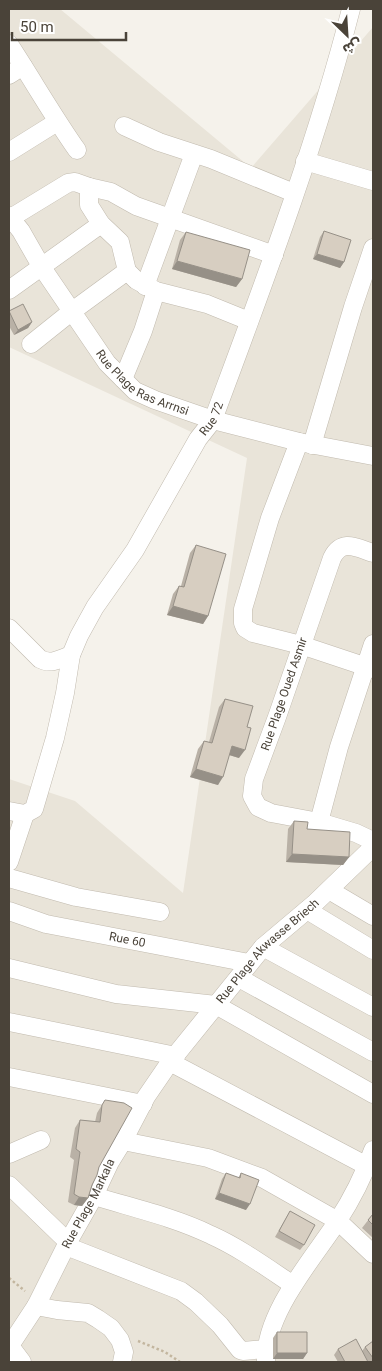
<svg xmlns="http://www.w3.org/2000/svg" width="382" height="1371" font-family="Roboto,'Noto Sans Arabic',sans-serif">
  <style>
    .residential { fill: #e9e4d9 }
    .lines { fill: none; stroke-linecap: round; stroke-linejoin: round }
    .minor-casing { stroke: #c1baae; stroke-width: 19 }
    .path { stroke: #c3b69f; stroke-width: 2.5; stroke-dasharray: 2.5 2.5; stroke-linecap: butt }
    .minor { stroke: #fff; stroke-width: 18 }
    .wall { fill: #b9b1a6 }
    .shaded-wall { fill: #969087 }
    .building { fill: #d7cec1; stroke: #969087 }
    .labels { text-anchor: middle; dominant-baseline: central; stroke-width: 4; stroke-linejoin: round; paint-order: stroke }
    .street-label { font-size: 12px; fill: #4a4339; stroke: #fff }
  </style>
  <rect width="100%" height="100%" fill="#f5f2eb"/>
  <path class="residential" d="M9,9h51l191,159 122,-141v1335h-364v-583l66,22 108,92 64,-435 -238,-111z"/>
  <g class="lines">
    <defs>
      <g id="minor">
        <path d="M9,44c23,35 44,72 68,106"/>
        <path d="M9,75l14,-9"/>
        <path d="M124,126l35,16 52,17 83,34"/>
        <path d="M9,152l48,-30"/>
        <path d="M305,161l68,20"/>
        <path d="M89,187l22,5 25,14 138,49"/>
        <path id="s1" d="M9,216l12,15 20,35 66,97 28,28 20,9 58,20 86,22 74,14"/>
        <path d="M9,219l59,-36 7,-1 14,5v18l12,19 19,18 7,29 9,9 20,11 51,13 42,17"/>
        <path d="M145,286l49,-132"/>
        <path d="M9,290l92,-66"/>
        <path d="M31,344l40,-32 56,-41"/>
        <path d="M123,379l20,-48 13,-40"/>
        <path d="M299,442l-29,76 -27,91v14l2,5 8,5 48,12 72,24"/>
        <path d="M312,445l41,-138 20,-59"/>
        <path d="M373,553c-16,-5 -31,-15 -41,5l-55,159 -23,62 -2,17 6,11 13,6 48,9 37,11 17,8"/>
        <path d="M9,628l31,31c11,6 20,0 31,-4"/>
        <path id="s2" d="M9,811l16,3 9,-5 21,-71 10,-45 6,-38 8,-19 16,-29 40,-57 63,-111 15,-19c50,-135 102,-271 138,-411"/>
        <path d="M319,822l20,-75 34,-103"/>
        <path d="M9,862l16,-48"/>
        <path d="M9,878l67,19 84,15"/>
        <path d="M329,890l44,26"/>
        <path d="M307,910l66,40"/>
        <path id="s3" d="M9,911l37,13 203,39"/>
        <path d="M263,947l110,60"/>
        <path d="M9,968l107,26 100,11 157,89"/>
        <path d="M239,978l134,74"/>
        <path d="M9,1022l167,34"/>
        <path d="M170,1062l197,104"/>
        <path d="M9,1077l134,27"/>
        <path d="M123,1141l85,17 54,20 76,43 35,33"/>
        <path d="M9,1154l32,-14"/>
        <path d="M9,1185l59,57"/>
        <path d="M94,1196c39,12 80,21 117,39 29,13 55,32 82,50"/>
        <path d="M66,1246l115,45 15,11 24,23 20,25 3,1 23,-2"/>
        <path d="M36,1306l21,4 31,3 10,6 13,9 9,12 4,12 -2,10"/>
        <path d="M10,1346l12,16"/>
        <path id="s4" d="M9,1347l27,-41 32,-64 26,-46 16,-34 13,-21 23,-44 24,-35 93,-115 51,-43 59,-57"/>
        <path d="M266,1362c-2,-48 46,-102 71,-140 15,-23 27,-47 36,-72"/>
      </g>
    </defs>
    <use href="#minor" class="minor-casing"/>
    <path class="path" d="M9,1278l16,13
      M138,1341l27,11 15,10"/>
    <use href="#minor" class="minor"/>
  </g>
  <path class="wall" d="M324,231l20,31 -4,6 -27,-9 7,-22z
    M186,232l56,47 -6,8 -64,-18 8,-29z
    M9,311l23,11 -4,6 -14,7 -5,-9z
    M196,545l12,71 -5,8 -36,-9 6,-21 6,-8h2l9,-33z
    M225,699l14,59 -10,-3 -11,30 -28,-8 8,-28 6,-8 5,1 10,-35z
    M294,821l55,36 -6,8 -57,-3 2,-33z
    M105,1100l-6,67 -11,31 -6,8 -8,-1 -6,-3 6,-42 -4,-3 5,-29 5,-8 15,2 2,-9z
    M226,1173l12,5 3,-5 5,37 -31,-11 7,-20z
    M290,1211l14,34 -4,5 -25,-13z
    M373,1214v24l-11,-10z
    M277,1332l30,21 -4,6h-30v-21z
    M373,1341v21h-35l-4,-7 4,-6 24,2 3,-4z"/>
  <path class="shaded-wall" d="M317,254l27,8 -4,6 -27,-9z
    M177,261l65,18 -6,8 -64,-18z
    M32,322l-4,6 -14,7 4,-5z
    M173,606l35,10 -5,8 -36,-9z
    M232,746l13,4 -6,8 -13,-4z
    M196,769l27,8 -5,8 -28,-8z
    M292,854l57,3 -6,8 -57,-3z
    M219,1193l31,11 -4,6 -31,-11z
    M79,1197l9,1 -6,8 -8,-1z
    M277,1353h30l-4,6h-30z"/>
  <path class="building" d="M324,231l27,9 -7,22 -27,-8z
    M186,232l64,18 -8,29 -65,-18z
    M23,304l9,18 -14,8 -9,-19z
    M196,545l30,9 -18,62 -35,-10 6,-20 5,1z
    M225,699l28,7 -6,21 4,1 -6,22 -13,-4 -9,31 -27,-8 8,-28 8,2z
    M294,821l14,1 -1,7 43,3 -1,25 -57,-3z
    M105,1100l19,3 8,5 -33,59 -2,8 -5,10 -4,13 -9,-1 -5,-3 6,-42 -4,-3 4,-29 20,2 2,-17z
    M226,1173l14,5 1,-5 18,7 -9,24 -31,-11z
    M290,1211l25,14 -11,20 -25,-14z
    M373,1214v11l-5,-5z
    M277,1332h30v21h-30z
    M356,1339l12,23h-23l-7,-13z
    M373,1341v17l-8,-11z"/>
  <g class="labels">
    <g class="street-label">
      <text stroke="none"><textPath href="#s1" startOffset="218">Rue Plage Ras Arrnsi</textPath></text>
      <text stroke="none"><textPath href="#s2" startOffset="461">Rue 72</textPath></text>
      <text transform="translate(284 694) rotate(-71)">Rue Plage Oued Asmir</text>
      <text stroke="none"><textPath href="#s3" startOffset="122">Rue 60</textPath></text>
      <text stroke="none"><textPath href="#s4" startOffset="476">Rue Plage Akwasse Briech</textPath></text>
      <text stroke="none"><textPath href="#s4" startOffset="164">Rue Plage Markala</textPath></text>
    </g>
  </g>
  <rect width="382" height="1371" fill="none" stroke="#4a4339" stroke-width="20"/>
  <g transform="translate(347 35) rotate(155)" stroke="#ffffff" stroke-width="4" paint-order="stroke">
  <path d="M0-4L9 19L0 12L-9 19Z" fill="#4a4339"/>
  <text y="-8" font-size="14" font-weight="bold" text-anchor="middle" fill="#4a4339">ش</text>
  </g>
  <path d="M12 32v8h114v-8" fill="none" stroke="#4a4339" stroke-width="2.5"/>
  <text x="20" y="32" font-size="15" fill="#4a4339" stroke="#ffffff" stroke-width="4" paint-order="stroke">50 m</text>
</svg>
